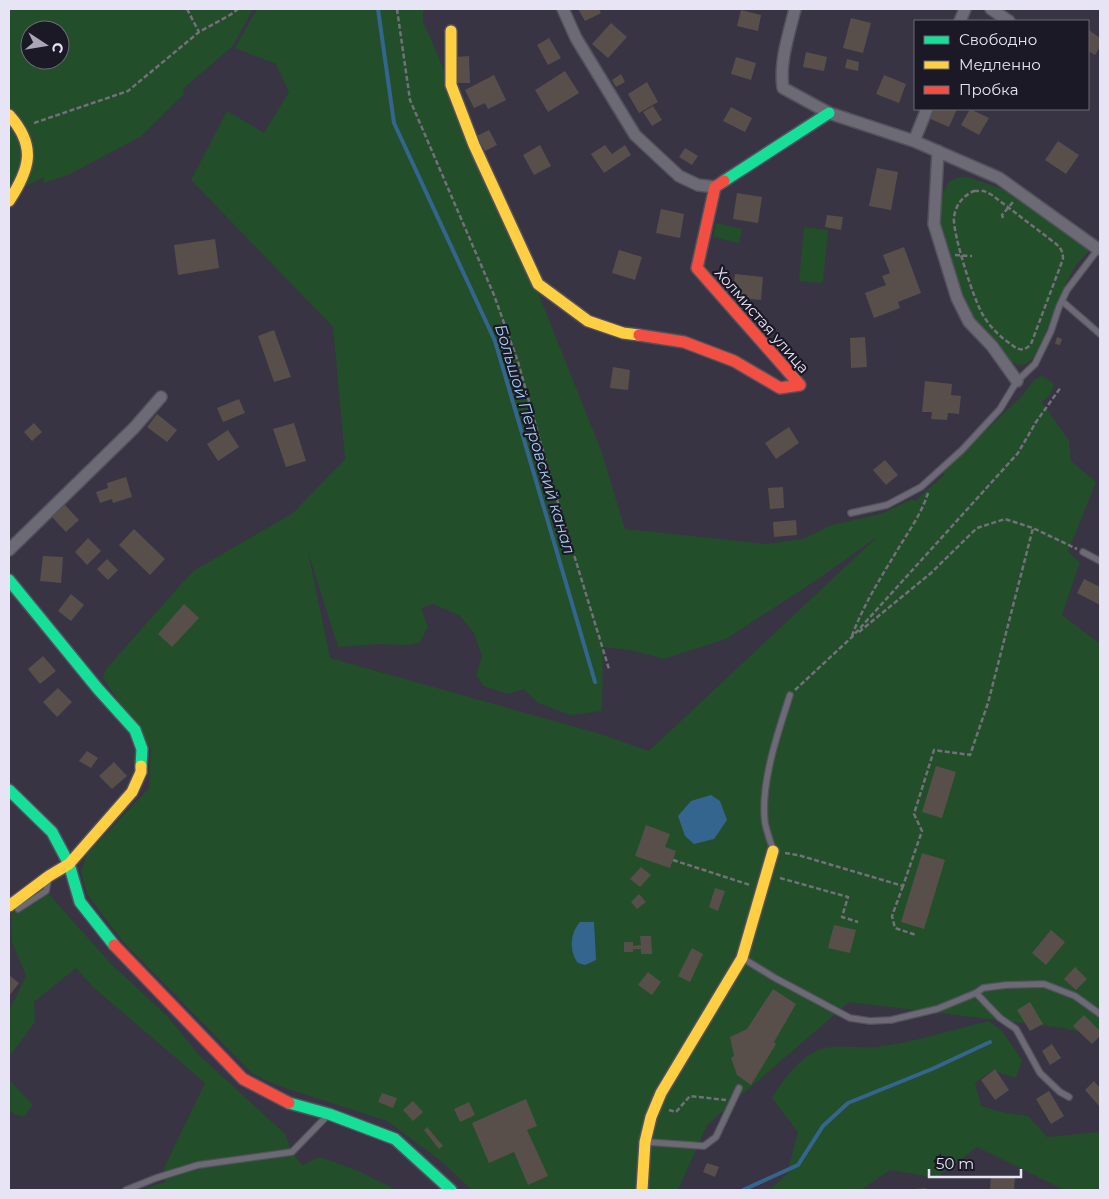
<svg xmlns="http://www.w3.org/2000/svg" width="1109" height="1199" font-family="Montserrat,sans-serif">
  <style>
    .green { fill: #234e2a; fill-rule: evenodd }
    .water { fill: #34658f }
    .lines { fill: none; stroke-linecap: round; stroke-linejoin: round }
    .stream { stroke: #34658f; stroke-width: 4 }
    .building { fill: #584f4b }
    .lane-casing { stroke: #54515e; stroke-width: 8 }
    .street-casing { stroke: #54515e; stroke-width: 14 }
    .fast-casing { stroke: #54515e; stroke-width: 14 }
    .slow-casing { stroke: #54515e; stroke-width: 14 }
    .jam-casing { stroke: #54515e; stroke-width: 14 }
    .path { stroke: #72707a; stroke-width: 2.5; stroke-dasharray: 5 2.5; stroke-linecap: butt }
    .lane { stroke: #6c6a74; stroke-width: 5.5 }
    .street { stroke: #6c6a74; stroke-width: 11 }
    .fast { stroke: #16e098; stroke-width: 11 }
    .slow { stroke: #ffcf43; stroke-width: 11 }
    .jam { stroke: #f24e42; stroke-width: 11 }
    .labels { text-anchor: middle; dominant-baseline: central; stroke-width: 4.5; stroke-linejoin: round; paint-order: stroke }
    .street-label { font-size: 15px; fill: #e7e4f5; stroke: #1b1925 }
    .water-label { font-size: 16px; font-style: italic; fill: #a3cff6; stroke: #1b1925 }
  </style>
  <rect width="100%" height="100%" fill="#383443"/>
  <path class="green" d="M9,9h244l-20,37 -50,43 1,5 -44,43 -70,37 -26,9v-6l-35,18zM30,30h30v30h-30z
    M257,9h166v12l102,239 76,190 24,79 141,15 37,-5 29,-14 49,-11 31,-15 3,2 29,-26 -1,-3 79,-76 12,-16 7,-4 10,5 3,4 -4,10 -8,7 27,39 2,20 25,21 -28,70 12,10 -18,53 38,29v393l-37,-9 -214,-26 -142,123 -29,65h-206l-31,-29 -54,-40 -111,-36 -23,-11 -128,-130 -38,-50 -6,-22 6,-18 62,-66 2,-39 -48,-71 3,-9 87,-98 100,-58 52,-54 -12,-132 -142,-147 36,-69 37,22 25,-41 -13,-28 -41,-16zM877,537l-228,214 -52,-18 -267,-75 -22,-106 30,95 40,-3 30,1 11,-2 9,-16 -7,-19 12,-4 27,12 14,17 8,23 -6,20 8,10 23,8 17,-5 14,14 32,12 32,-4 1,-64 27,3 34,9 62,-20 89,-58z
    M968,177l34,12 85,58 1,5 -12,13 -11,20 -24,58 -8,15 -7,6 -6,1 -11,-4 -39,-42 -9,-20 -22,-77 4,-29 5,-10 7,-5z
    M716,223l26,6 -3,14 -26,-6z
    M804,227l24,3 -5,53 -24,-2z
    M46,891l66,74 55,51 32,39 86,79 7,18 10,13 18,-8 36,13 41,20h-256l24,-8 -1,-14 41,-85 -112,-96 -17,-19 -42,34 1,20 -26,35v-46l17,-35 -14,-34 -1,-28z
    M989,1021l13,10 20,29 -6,18 -24,-8 -17,13 6,23 21,6 26,4 19,21 53,-5v57l-36,1 -87,-43 -41,31 -46,-8 -29,20h-91l17,-16 11,-42 -26,-34c12,-19 23,-36 44,-47 15,-8 44,-2 61,-4 39,-5 73,-17 112,-26z
    M9,1080l24,25 -9,12 -10,-3 -5,-4z"/>
  <path class="water" d="M711,795l9,6 7,19 -13,19 -20,5 -9,-8 -7,-20 13,-15z
    M580,922h14l2,38 -11,5 -7,-2c-9,-12 -8,-30 2,-41z"/>
  <g class="lines">
    <path class="stream" d="M378,9l16,114 101,218 100,341
      M743,1190l55,-25 25,-39 25,-23 84,-34 58,-27"/>
  </g>
  <path class="building" d="M578,9h21l2,4 -16,8z
    M741,10l20,5 -3,16 -21,-5z
    M851,18l20,5 -8,30 -20,-5z
    M611,23l16,14 -19,21 -16,-14z
    M1089,30l11,8v9l-5,8 -7,-4z
    M549,38l12,20 -13,7 -11,-20z
    M806,52l21,5 -3,14 -21,-4z
    M469,56l1,27h-14v-26z
    M736,57l20,6 -5,17 -20,-6z
    M847,59l12,3 -1,9 -13,-3z
    M565,71l14,22 -31,19 -13,-22z
    M621,74l4,8 -9,5 -4,-7z
    M494,75l12,25 -18,9 -3,-6 -11,5 -9,-18z
    M884,75l22,9 -7,19 -23,-9z
    M647,82l11,20 -19,11 -11,-19z
    M653,106l9,14 -10,6 -9,-14z
    M731,107l21,11 -7,14 -22,-11z
    M930,109h27l-8,18 -23,-10z
    M970,109l19,9 -10,17 -18,-10z
    M489,130l8,15 -12,6 -8,-15z
    M1058,141l21,14 -13,19 -21,-14z
    M540,145l11,21 -17,9 -11,-20z
    M605,145l7,9 13,-9 6,10 -27,18 -13,-19z
    M685,148l13,8 -6,9 -13,-8z
    M877,168l21,4 -7,38 -22,-4z
    M737,193l25,4 -4,26 -25,-4z
    M661,209l23,5 -4,24 -24,-5z
    M827,215l16,2 -2,13 -16,-3z
    M215,239l4,29 -41,7 -4,-30z
    M904,247l17,46 -23,9 2,6 -26,10 -9,-25 21,-8 -4,-9 8,-3 -7,-18z
    M619,250l23,7 -7,23 -23,-7z
    M735,274l28,3 -2,23 -29,-3z
    M274,330l17,47 -17,5 -16,-46z
    M865,337l2,30 -16,1 -1,-30z
    M1057,337l5,2 -2,6 -5,-1z
    M613,367l17,3 -2,20 -18,-2z
    M925,381l27,3 -1,11 10,1 -2,18 -11,-1 -1,7 -16,-1 1,-7h-10z
    M239,399l6,14 -22,9 -6,-14z
    M157,414l20,16 -10,12 -20,-15z
    M34,423l8,9 -10,9 -8,-9z
    M294,423l12,38 -20,6 -13,-38z
    M789,427l10,16 -23,16 -11,-16z
    M228,430l11,17 -21,14 -11,-17z
    M885,460l13,15 -12,10 -13,-15z
    M126,477l6,20 -19,6 -1,-4 -12,4 -4,-11 12,-4 -1,-5z
    M783,487l1,21 -14,1 -2,-21z
    M65,505l14,15 -13,12 -14,-15z
    M796,520l1,15 -23,2 -1,-15z
    M134,529l31,30 -15,16 -31,-30z
    M88,538l13,13 -14,14 -12,-13z
    M43,556l20,1 -2,26 -21,-2z
    M107,559l11,11 -10,10 -11,-11z
    M1084,579l16,8v18l-23,-12z
    M71,594l13,11 -13,16 -13,-10z
    M184,604l15,14 -27,29 -14,-13z
    M43,656l13,15 -16,13 -12,-15z
    M58,688l14,14 -15,15 -14,-15z
    M87,751l11,7 -7,10 -12,-7z
    M114,762l13,14 -15,13 -13,-13z
    M936,766l20,6 -14,46 -20,-6z
    M646,825l24,9 -5,13 11,4 -6,17 -35,-12z
    M922,853l23,7 -21,69 -23,-7z
    M641,867l10,8 -11,12 -10,-8z
    M715,888l10,3 -7,20 -9,-4z
    M639,894l7,8 -9,7 -6,-7z
    M834,925l22,5 -6,23 -22,-5z
    M1051,930l14,12 -19,23 -14,-12z
    M640,936h11l1,18h-11v-5h-8v3h-9v-10h9v4l8,-1z
    M692,948l11,6 -13,28 -12,-6z
    M1075,967l12,12 -11,11 -12,-11z
    M648,972l13,10 -9,13 -14,-10z
    M9,975l10,8 -10,13z
    M773,989l23,15 -22,38 2,2 -25,41 -14,-10 -6,-17 3,-2 -4,-19 17,-8z
    M1030,1002l13,22 -13,7 -13,-21z
    M1084,1015l16,16v5l-8,8 -19,-18z
    M1052,1044l9,14 -11,7 -8,-14z
    M995,1069l14,21 -14,10 -14,-20z
    M1094,1081l6,7v19l-15,-17z
    M1049,1091l15,25 -13,8 -15,-25z
    M382,1093l15,5 -4,10 -15,-6z
    M526,1099l11,27 -10,4 21,46 -20,9 -14,-33 -25,11 -17,-40z
    M413,1101l10,11 -10,9 -10,-11z
    M469,1102l6,13 -15,7 -6,-13z
    M427,1127l16,19 -4,3 -15,-19z
    M707,1163l12,4 -4,10 -12,-5z
    M991,1176l24,2 -1,12h-24z
    M926,1188l1,2h-13v-1z"/>
  <g class="lines">
    <defs>
      <path id="lane" d="M1062,301l38,33
        M851,513l36,-8 34,-18 41,-37 38,-41 17,-28 18,-17 16,-33 8,-24 8,-17 32,-42
        M1083,552l17,9
        M773,849c-3,-8 -6,-17 -8,-26 -5,-39 13,-91 25,-128
        M18,909l28,-18 2,-10
        M744,959l31,19 75,40 20,3 21,-1 46,-11 39,-16 7,-5 23,-3 38,-1 31,12 25,18
        M976,993l24,25 16,11 24,44 20,19 9,5
        M647,1142l57,4 12,-9 23,-49
        M126,1190l30,-12 42,-13 94,-13 35,-36"/>
      <path id="street" d="M563,9l13,29 59,97 44,41 19,9 17,2
        M795,9c-6,25 -16,53 -12,79l46,25 85,28 85,37 99,71
        M991,9l18,12
        M960,21l5,-12
        M914,141l13,-32
        M938,151l-4,73 23,74 12,24 23,24 25,35
        M9,550l125,-122 27,-31"/>
      <path id="fast" d="M724,181l105,-68
        M9,580l89,109 37,41 7,19 -1,17
        M9,790l43,42 17,32 11,38 34,43
        M289,1103l40,11 66,25 56,51"/>
      <path id="slow" d="M451,31v54l23,60 64,139 50,37 35,12 16,2
        M9,115c28,31 21,54 0,86
        M9,906l40,-30 20,-12 63,-72 9,-20v-6
        M642,1190l3,-48 6,-25 10,-24 81,-135 31,-107"/>
      <path id="jam" d="M639,335l45,7 50,19 46,27 20,-3 -103,-117 18,-81 9,-6
        M114,945l129,134 46,24"/>
    </defs>
    <use href="#lane" class="lane-casing"/>
    <use href="#street" class="street-casing"/>
    <use href="#fast" class="fast-casing"/>
    <use href="#slow" class="slow-casing"/>
    <use href="#jam" class="jam-casing"/>
    <path class="path" d="M187,9l12,23
      M397,9l13,91 84,195 24,67 33,118 58,189
      M34,123l94,-32 71,-59 31,-17 8,-6
      M974,191h10l8,4 59,45c8,6 12,9 12,19l-32,85c-6,7 -12,7 -19,1 -11,-7 -22,-18 -29,-30 -9,-14 -31,-83 -29,-98 2,-13 9,-21 20,-26z
      M1003,218l-1,-3 11,-13
      M955,255l17,1
      M859,632l72,-59 46,-45 28,-9 28,9
      M852,636c12,-33 31,-62 49,-92 10,-16 21,-32 27,-51
      M795,690l57,-53 166,-184 18,-31 25,-35
      M785,853l13,2 105,31 19,-55 -8,-17 20,-64 36,5 18,-52 45,-175 44,21
      M673,860l77,25
      M780,878l68,19 -6,20 16,5
      M903,886l-11,30 3,12 21,7
      M669,1110l7,2 14,-16 36,4"/>
    <use href="#lane" class="lane"/>
    <use href="#street" class="street"/>
    <use href="#fast" class="fast"/>
    <use href="#slow" class="slow"/>
    <use href="#jam" class="jam"/>
  </g>
  <g class="labels">
    <g class="street-label">
      <text transform="translate(762 320) rotate(49)">Холмистая улица</text>
    </g>
    <g class="water-label">
      <text transform="translate(535 439) rotate(73)">Большой Петровский канал</text>
    </g>
  </g>
  <rect width="1109" height="1199" fill="none" stroke="#e7e4f5" stroke-width="20"/>
  <rect x="914" y="20" width="175" height="90" fill="#1b1925" stroke="#6d6a78"/>
  <rect x="924" y="36" width="25" height="8" fill="#16e098" stroke="#6d6a78"/>
  <text x="959" y="45" font-size="15" fill="#e7e4f5">Свободно</text>
  <rect x="924" y="61" width="25" height="8" fill="#ffcf43" stroke="#6d6a78"/>
  <text x="959" y="70" font-size="15" fill="#e7e4f5">Медленно</text>
  <rect x="924" y="86" width="25" height="8" fill="#f24e42" stroke="#6d6a78"/>
  <text x="959" y="95" font-size="15" fill="#e7e4f5">Пробка</text>
  <g transform="translate(45 45) rotate(102)"><circle r="24" fill="#1b1925" stroke="#6d6a78"/>
  <path d="M0-4L9 19L0 12L-9 19Z" fill="#aaa6b7"/>
  <text y="-8" font-size="14" font-weight="bold" text-anchor="middle" fill="#e7e4f5">С</text>
  </g>
  <path d="M929 1169v8h92v-8" fill="none" stroke="#e7e4f5" stroke-width="2.5"/>
  <text x="936" y="1169" font-size="15" fill="#e7e4f5" stroke="#1b1925" stroke-width="4" paint-order="stroke">50 m</text>
</svg>
